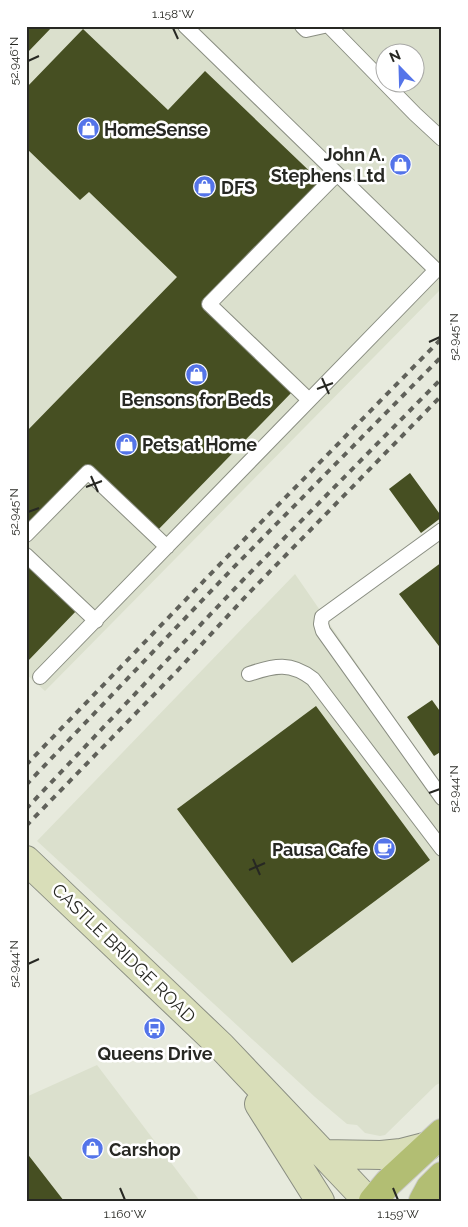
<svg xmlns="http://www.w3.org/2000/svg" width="468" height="1227" font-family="Raleway,sans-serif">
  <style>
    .built { fill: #dbe0cd; fill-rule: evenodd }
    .building { fill: #464f22 }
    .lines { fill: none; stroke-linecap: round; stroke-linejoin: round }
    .lane-casing { stroke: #8a8e82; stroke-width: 16 }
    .secondary-casing { stroke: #8a8e82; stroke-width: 30 }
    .primary-casing { stroke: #cbcbca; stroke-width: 30 }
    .lane { stroke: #fff; stroke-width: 14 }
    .secondary { stroke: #d9deb9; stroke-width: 28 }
    .primary { stroke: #b2be73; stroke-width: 28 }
    .rail { stroke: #60615a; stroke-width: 4; stroke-dasharray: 6 6; stroke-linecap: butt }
    .ticks { fill: none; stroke: #272823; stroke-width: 2 }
    .labels { text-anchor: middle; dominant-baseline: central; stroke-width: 5; stroke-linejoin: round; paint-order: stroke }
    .poi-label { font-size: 18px; font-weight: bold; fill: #272823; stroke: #fff; text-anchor: start }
    .street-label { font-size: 18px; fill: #272823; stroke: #fff }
    .neatline { fill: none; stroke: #272823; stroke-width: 2 }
    .ticks-label { font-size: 12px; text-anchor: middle; fill: #272823 }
  </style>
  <rect width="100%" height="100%" fill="#e7eadd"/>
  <path class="built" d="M26,26h416v262l-397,403 -19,-17zM386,52h30v30h-30z
    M295,574l147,213v295l-6,3 -51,50 -5,1 -15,-3 -8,-8 -10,-1 -32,-27 -278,-256z
    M97,1065l103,136h-174v-104z"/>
  <path class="building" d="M26,26h27l-25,26 -2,-2z
    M83,29l85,81 37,-39 117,112 -117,121 89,86 -139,143 -67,-64 -62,63v-100l151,-155 -88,-85 -9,8 -54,-52v-60z
    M410,473l32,44 -21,16 -32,-44z
    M26,557l53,51 -53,55z
    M442,562v88l-43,-56z
    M432,700l10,14v37l-8,5 -27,-39z
    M316,706l114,154 -138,103 -115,-154z
    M26,1152l38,49h-38z"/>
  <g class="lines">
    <defs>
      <path id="lane" d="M302,26l4,4 18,-4
        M329,26l86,88 27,25
        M309,400l-100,-96 128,-130
        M442,530l-120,87 -1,7 2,7 119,167
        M26,535l62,-63 79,75
        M26,555l70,66
        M249,674c26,-9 42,-12 64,5l129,170
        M40,677l396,-407 -251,-244"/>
      <path id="secondary" d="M26,860l195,186 147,155
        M259,1104l61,97
        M323,1154l58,1 20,-2 27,-7"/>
      <path id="primary" d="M373,1201l15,-18 54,-50
        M423,1201l7,-13 12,-12"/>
    </defs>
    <use href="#lane" class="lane-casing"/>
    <use href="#secondary" class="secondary-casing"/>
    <use href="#primary" class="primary-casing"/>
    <use href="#lane" class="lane"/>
    <use href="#secondary" class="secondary"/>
    <use href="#primary" class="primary"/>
    <path class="rail" d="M26,765l200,-207 216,-220
      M26,785l207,-217 209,-212
      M26,809l216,-228 200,-203
      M26,826l152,-156 69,-75 195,-200"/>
  </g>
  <path class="ticks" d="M173,28l5,11M28,61l11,-5M429,342l11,-5M322,378l7,16M317,389l16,-6M91,476l7,16M86,487l16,-6M28,512l11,-4M429,793l11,-4M253,859l7,16M249,870l16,-7M28,964l11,-5M120,1188l5,12M393,1188l5,12"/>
  <defs>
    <symbol id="shop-disc" viewBox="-11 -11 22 22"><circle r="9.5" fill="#5474e9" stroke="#fff"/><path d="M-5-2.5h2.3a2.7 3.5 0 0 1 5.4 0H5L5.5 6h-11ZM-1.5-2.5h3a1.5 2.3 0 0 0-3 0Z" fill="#fff"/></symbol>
    <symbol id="cafe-disc" viewBox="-11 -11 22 22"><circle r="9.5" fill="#5474e9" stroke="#fff"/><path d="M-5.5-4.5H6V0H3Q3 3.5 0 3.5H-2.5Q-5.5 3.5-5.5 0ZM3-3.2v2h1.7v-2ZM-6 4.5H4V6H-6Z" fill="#fff"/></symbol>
    <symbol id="bus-disc" viewBox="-11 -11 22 22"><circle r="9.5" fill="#5474e9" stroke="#fff"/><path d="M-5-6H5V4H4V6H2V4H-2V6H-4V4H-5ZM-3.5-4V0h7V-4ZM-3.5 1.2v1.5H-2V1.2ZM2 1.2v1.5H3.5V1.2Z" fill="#fff"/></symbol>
  </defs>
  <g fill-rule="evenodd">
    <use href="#shop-disc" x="76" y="116" width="25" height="25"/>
    <use href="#shop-disc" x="388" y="152" width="25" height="25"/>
    <use href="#shop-disc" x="192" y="174" width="25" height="25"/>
    <use href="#shop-disc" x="184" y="362" width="25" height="25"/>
    <use href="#shop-disc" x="114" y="432" width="25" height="25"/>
    <use href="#cafe-disc" x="372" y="836" width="25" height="25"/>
    <use href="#bus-disc" x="142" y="1016" width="25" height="25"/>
    <use href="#shop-disc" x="80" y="1136" width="25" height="25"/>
  </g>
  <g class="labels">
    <g class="poi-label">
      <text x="104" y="129">HomeSense</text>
      <text x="385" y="154" text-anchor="end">John A.<tspan x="385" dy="21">Stephens Ltd</tspan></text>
      <text x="221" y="187">DFS</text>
      <text x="196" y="399" text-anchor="middle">Bensons for Beds</text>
      <text x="142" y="444">Pets at Home</text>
      <text x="368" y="849" text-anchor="end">Pausa Cafe</text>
      <text x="155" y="1053" text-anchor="middle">Queens Drive</text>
      <text x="109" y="1149">Carshop</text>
    </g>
    <g class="street-label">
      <text transform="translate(124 953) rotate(44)">CASTLE BRIDGE ROAD</text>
    </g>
  </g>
  <rect width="468" height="1227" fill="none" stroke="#ffffff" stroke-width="55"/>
  <g transform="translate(400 68) rotate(337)"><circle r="24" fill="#ffffff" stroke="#a9a9a7"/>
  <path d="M0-4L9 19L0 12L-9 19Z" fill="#5474e9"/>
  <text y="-8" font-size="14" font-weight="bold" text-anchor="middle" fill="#272823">N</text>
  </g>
  <rect x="28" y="28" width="412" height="1172" class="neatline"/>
  <g class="ticks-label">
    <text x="173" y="18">1.158°W</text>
    <text transform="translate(14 61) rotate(-90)" y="4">52.946°N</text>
    <text transform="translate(454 337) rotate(-90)" y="4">52.945°N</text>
    <text transform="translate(14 512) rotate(-90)" y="4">52.945°N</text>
    <text transform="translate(454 789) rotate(-90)" y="4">52.944°N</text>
    <text transform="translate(14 964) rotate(-90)" y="4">52.944°N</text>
    <text x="125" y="1218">1.160°W</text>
    <text x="398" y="1218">1.159°W</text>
  </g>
</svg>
